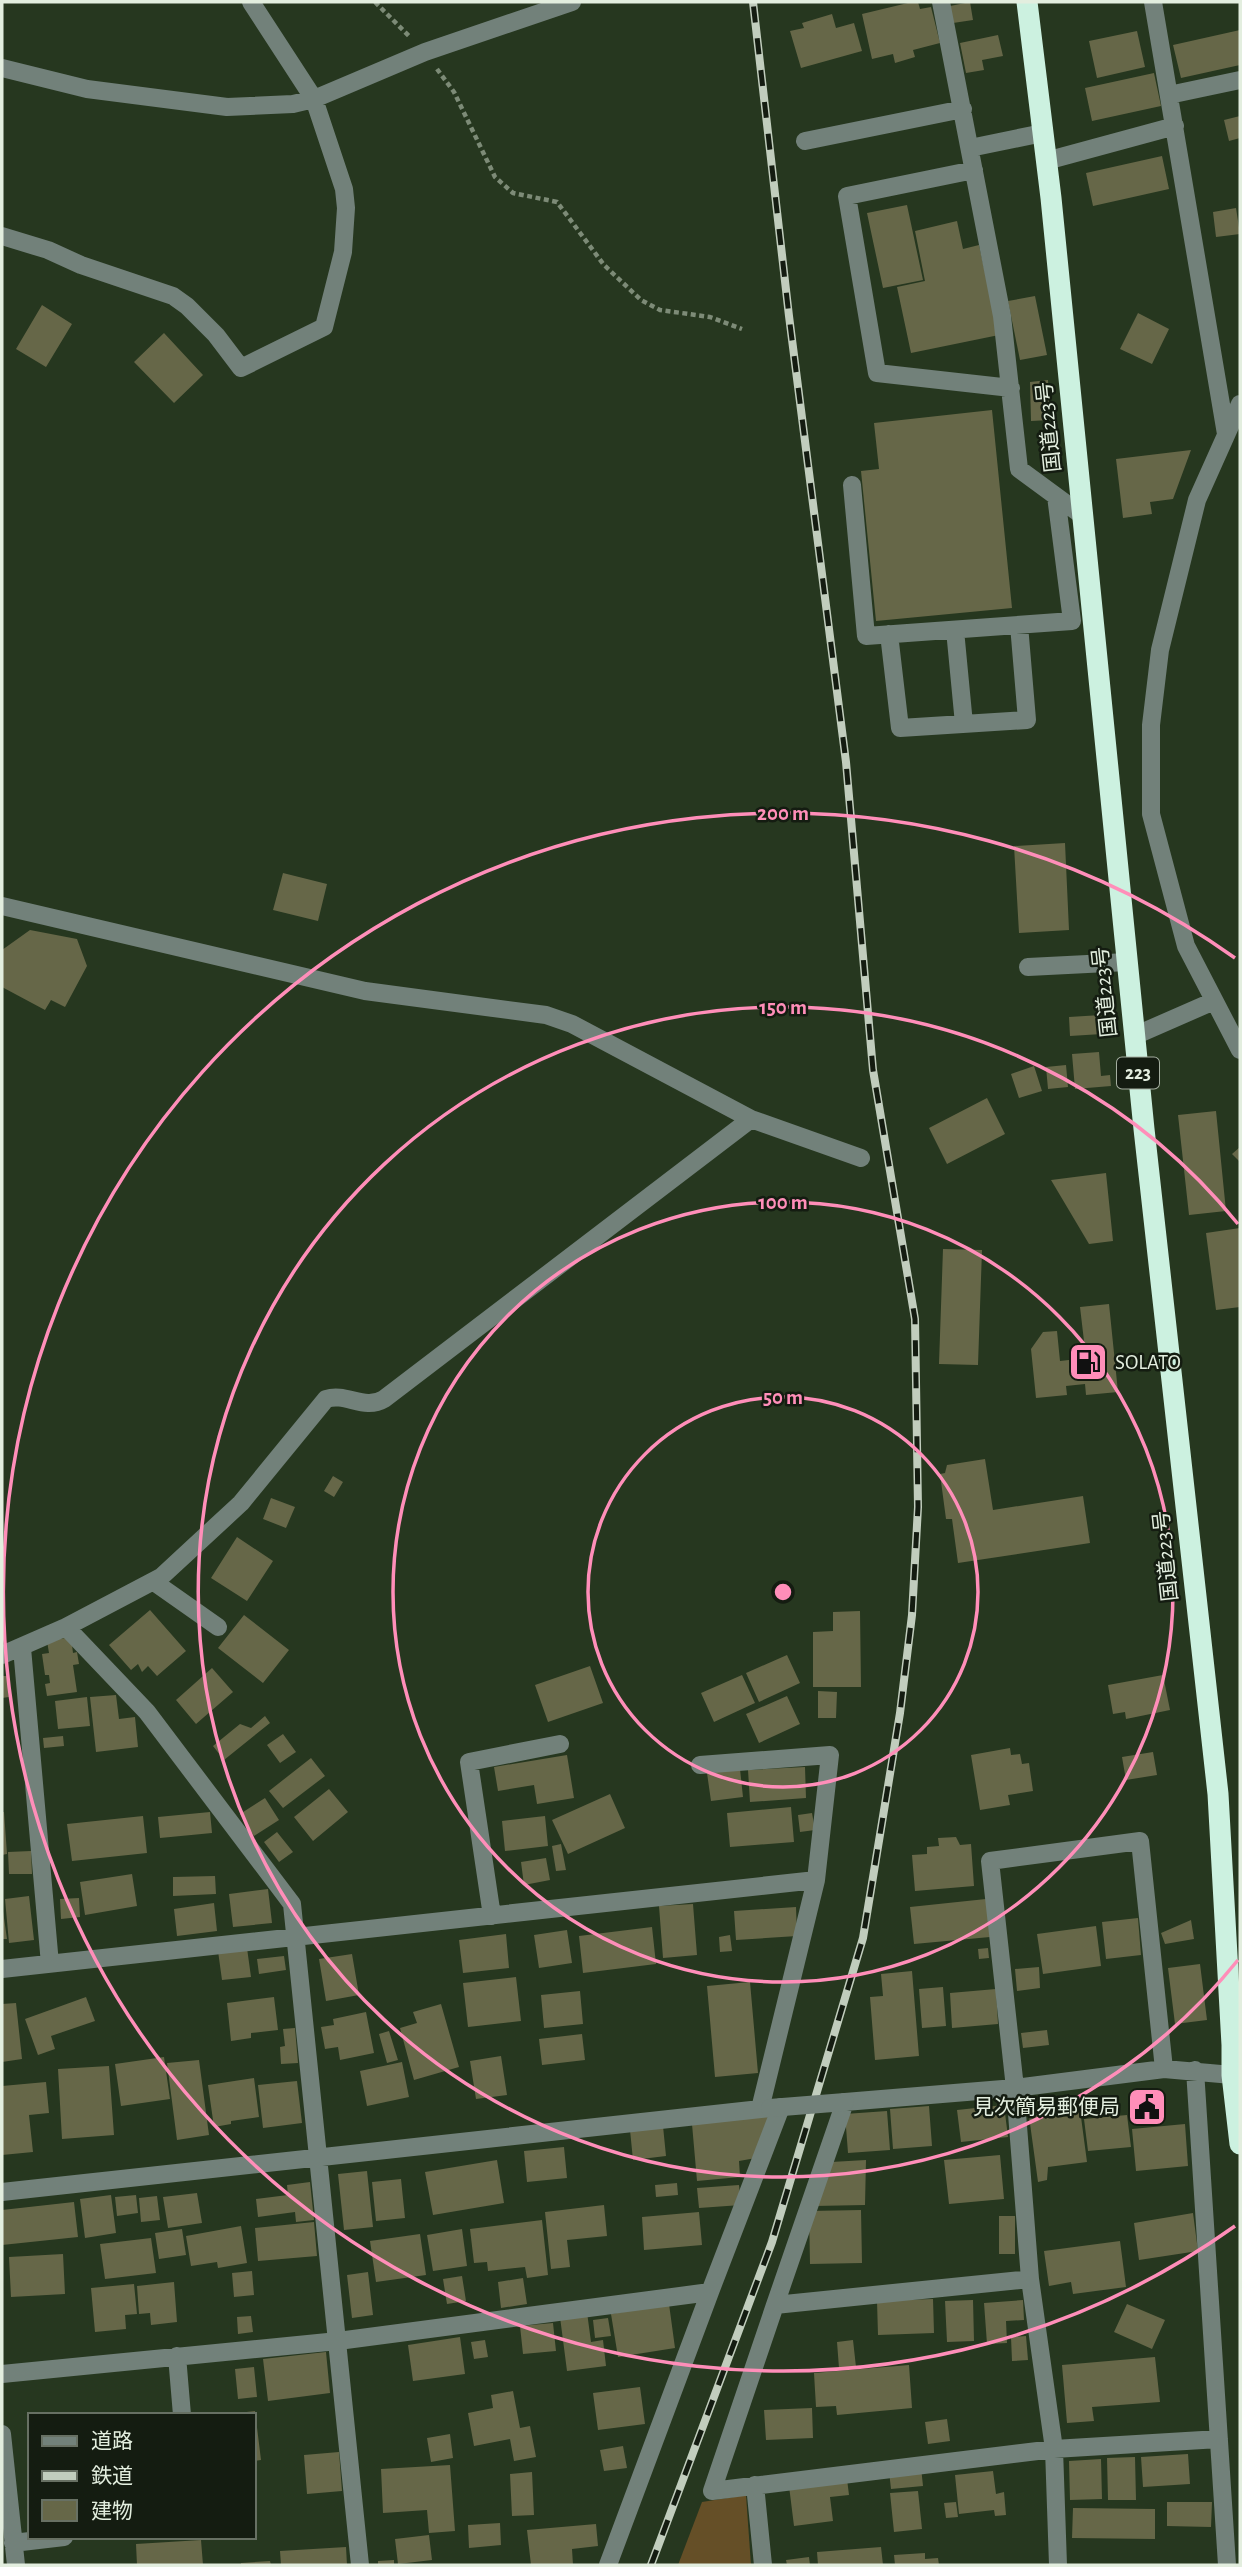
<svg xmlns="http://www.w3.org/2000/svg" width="1242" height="2567" font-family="'Alegreya Sans','Noto Sans JP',sans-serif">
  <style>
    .green { fill: #654f27 }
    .building { fill: #666748 }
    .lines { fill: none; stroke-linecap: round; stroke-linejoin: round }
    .path { stroke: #7d8b77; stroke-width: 4.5; stroke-dasharray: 5 3.5; stroke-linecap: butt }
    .minor { stroke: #72817a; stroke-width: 18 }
    .highway { stroke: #ccf1e0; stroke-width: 21 }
    .rail-casing { stroke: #c1cdbd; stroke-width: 8 }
    .rail { stroke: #141c11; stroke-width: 5; stroke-dasharray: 16; stroke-linecap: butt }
    .minor-bridge { stroke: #72817a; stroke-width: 18 }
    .ring { fill: none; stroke: #ff8eb9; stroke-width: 3.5 }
    .labels { text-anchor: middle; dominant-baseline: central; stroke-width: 5; stroke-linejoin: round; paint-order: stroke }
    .shield { fill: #141c11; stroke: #a5afa1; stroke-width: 2 }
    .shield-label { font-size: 19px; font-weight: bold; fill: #e3eedf }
    .street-label { font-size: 21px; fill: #e3eedf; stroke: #141c11 }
    .poi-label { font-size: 21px; fill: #e3eedf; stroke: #141c11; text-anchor: start }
    .centre { fill: #ff8eb9; stroke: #141c11; stroke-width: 3.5 }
    .ring-label { font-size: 21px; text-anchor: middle; font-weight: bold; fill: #ff8eb9; stroke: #141c11; stroke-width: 5; stroke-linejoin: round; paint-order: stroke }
  </style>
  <rect width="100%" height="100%" fill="#26371f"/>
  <path class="green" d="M746,2495l5,70h-73l24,-63z"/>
  <path class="building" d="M912,2h6l2,7 11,-2 9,36 -27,7 2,7 -20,6 -2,-9 -21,5 -10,-45z
    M970,2l3,18 -20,3 -3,-17z
    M832,14l4,14 18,-5 8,28 -61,17 -11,-37 14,-3 -2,-5z
    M1240,30v35l-59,13 -8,-33z
    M1137,31l8,36 -48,11 -8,-37z
    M998,35l5,21 -21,4 2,10 -18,3 -6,-30z
    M1154,73l7,33 -69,15 -7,-33z
    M1240,116v22l-11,3 -5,-21z
    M1162,156l7,33 -76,17 -7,-33z
    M907,205l16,75 -40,8 -16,-75z
    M1236,208l4,26 -24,3 -3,-25z
    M957,221l6,28 16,-4 20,90 -88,18 -14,-66 28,-6 -10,-50z
    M1035,296l12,59 -27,5 -12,-59z
    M42,305l30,19 -26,43 -30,-18z
    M1138,313l31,16 -17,35 -32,-15z
    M164,333l39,42 -29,28 -40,-41z
    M1048,380l2,40 -19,1 -1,-39z
    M992,410l20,198 -136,13 -15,-150 18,-2 -5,-46z
    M1191,450l-18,49 -23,3 2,12 -29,4 -7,-59z
    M1065,843l4,87 -50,3 -5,-87z
    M283,873l44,11 -9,37 -45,-11z
    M30,930l47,9 10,27 -22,41 -14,-7 -6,10 -43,-23v-37z
    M1101,1015l1,19 -32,2 -1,-19z
    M1099,1052l2,24 9,-1 1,11 -36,3 -3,-35z
    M1066,1065l2,22 -20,2 -2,-22z
    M1034,1066l8,25 -23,7 -8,-24z
    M987,1098l18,36 -58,30 -18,-36z
    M1216,1111l10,100 -37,4 -11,-100z
    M1240,1147v15l-8,-8z
    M1106,1173l7,68 -24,3 -38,-64z
    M1240,1228v79l-24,3 -10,-77z
    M943,1249l39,1 -4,115 -39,-1z
    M1109,1304l9,88 -32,3 -1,-11 -19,2 1,9 -31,3 -5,-49 12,-17 14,-1 3,30 26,-3 -6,-51z
    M985,1459l8,51 90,-14 7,47 -132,20 -6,-44h-6l-6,-45 5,-1 2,-8z
    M333,1476l10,6 -9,15 -10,-6z
    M271,1498l24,9 -9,21 -23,-9z
    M237,1537l36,24 -26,40 -36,-23z
    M150,1610l36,41 -29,25 -9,-10 -6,6 -4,-8 -7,6 -22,-25z
    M860,1611l1,76h-48v-55l20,-1v-19z
    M244,1615l45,35 -26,33 -45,-35z
    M71,1637l2,16 4,-1 2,12 -6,1 4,27 -30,4 -2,-12 5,-1 -1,-8h-4l-3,-21 7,-1 -2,-12z
    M787,1655l13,28 -41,19 -13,-29z
    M590,1666l13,37 -55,19 -13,-37z
    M212,1668l21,24 -37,32 -20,-24z
    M742,1675l13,28 -41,19 -13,-29z
    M1163,1675l7,35 -44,9 -1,-7 -12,2 -5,-29z
    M2,1676h5l2,21 -7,1z
    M818,1691l19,1 -1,26h-18z
    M116,1695l3,24 16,-2 3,30 -42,5 -6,-55z
    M787,1696l13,28 -41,19 -13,-29z
    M87,1697l3,29 -32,3 -3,-28z
    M265,1716l5,7 -46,37 -11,-14 27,-22 11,4z
    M283,1734l13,18 -16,11 -13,-18z
    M63,1736l1,10 -20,2 -1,-10z
    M1010,1748l1,7 9,-1 2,10 7,-1 4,28 -25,4 2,10 -30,5 -9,-55z
    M1153,1752l4,23 -31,5 -4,-23z
    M567,1755l7,43 -37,6 -3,-19 -36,6 -4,-24z
    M311,1758l14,18 -42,32 -14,-17z
    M805,1767l1,31 -56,4 -2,-32z
    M740,1769l3,28 -32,4 -4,-28z
    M329,1789l19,23 -35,29 -19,-24z
    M610,1794l15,34 -57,26 -16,-34z
    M265,1798l14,22 -25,16 -14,-22z
    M791,1807l3,35 -64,5 -3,-34z
    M2,1812h2l3,42 -5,1z
    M210,1812l2,21 -52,5 -2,-21z
    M812,1813l3,17 -15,2 -2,-17z
    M143,1816l4,37 -75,8 -5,-37z
    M545,1816l3,30 -43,5 -3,-30z
    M277,1832l16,20 -14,10 -15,-20z
    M956,1837l4,8 11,-1 3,42 -59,5 -3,-36 15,-1v-7l12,-1 -1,-8z
    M561,1844l5,26 -10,1 -4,-25z
    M31,1851l1,23h-23l-1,-22z
    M546,1858l4,22 -26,5 -3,-23z
    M132,1874l5,32 -52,9 -5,-33z
    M215,1876l1,18 -43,2v-19z
    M268,1889l4,34 -39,4 -4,-33z
    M29,1896l5,44 -25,3 -4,-44z
    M79,1898l1,19 -19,2 -1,-20z
    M986,1899l4,38 -76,7 -4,-37z
    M214,1903l3,28 -40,5 -3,-27z
    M2,1904l5,35h-5z
    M693,1904l4,51 -34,3 -4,-52z
    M796,1907l1,29 -61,4 -2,-29z
    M1138,1918l3,37 -35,4 -4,-37z
    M1191,1920l3,19 -29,5 -4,-11z
    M1096,1926l5,40 -58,8 -6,-40z
    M652,1927l4,37 -73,9 -4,-37z
    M567,1930l5,33 -33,5 -5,-33z
    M506,1934l3,34 -46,5 -4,-33z
    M730,1935l2,16 -12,1 -1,-15z
    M247,1948l4,29 -29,3 -4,-29z
    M988,1948l1,10 -10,1 -1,-10z
    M352,1954l7,41 -33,6 -7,-42z
    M284,1956l2,14 -27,4 -2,-15z
    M1200,1964l7,56 -32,4 -7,-56z
    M1039,1967l1,21 -23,3 -2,-22z
    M912,1971l7,85 -44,4 -5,-63 13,-1 -2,-22z
    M516,1977l5,44 -53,6 -5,-44z
    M750,1982l8,91 -43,4 -8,-91z
    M943,1987l3,39 -24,2 -3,-39z
    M996,1989l2,35 -46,4 -2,-35z
    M580,1991l3,33 -39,4 -3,-33z
    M86,1997l9,24 -44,15 4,13 -17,6 -13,-36z
    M274,1997l4,33 -27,3v5l-20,3 -4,-38z
    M16,2003l6,56 -20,3v-58z
    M441,2004l18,63 -45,13 -14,-52 17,-5 -4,-11z
    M366,2012l8,41 -34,7 -2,-13 -13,2 -4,-22 13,-2 -1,-6z
    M295,2028l3,35 -17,1 -1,-17 5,-1 -2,-17z
    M1047,2030l2,15 -26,3 -2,-15z
    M389,2031l9,29 -11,3 -8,-29z
    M582,2034l3,26 -43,5 -3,-26z
    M501,2056l6,39 -31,4 -6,-38z
    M164,2057l6,42 -49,7 -6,-42z
    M199,2060l10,75 -32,5 -10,-77z
    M402,2062l7,35 -42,9 -7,-35z
    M109,2066l5,69 -52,4 -4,-70z
    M254,2078l5,39 -28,4v3l-17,3 -6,-42z
    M297,2081l5,42 -39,5 -5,-43z
    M46,2082l3,31 -20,2 4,37 -31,3v-69z
    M1161,2093l3,26 -32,3 -2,-26z
    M1079,2102l8,60 -39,5 -1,13 -9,2 -10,-73z
    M1004,2105l4,32 -47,5 -4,-32z
    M929,2106l3,40 -39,3 -3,-40z
    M767,2111l1,11 -12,36 -17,3 1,16 -43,4 -5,-57z
    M887,2111l3,39 -42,3 -3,-39z
    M1127,2115l4,32 -43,4 -4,-32z
    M1185,2124l3,42 -52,5 -4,-42z
    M663,2126l3,30 -33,4 -3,-30z
    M564,2147l3,31 -40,4 -3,-31z
    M1000,2155l4,44 -55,5 -5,-44z
    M497,2160l7,43 -71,12 -8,-43z
    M866,2160l-1,45 -51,1 17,-44z
    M367,2171l6,56 -29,3 -6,-56z
    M401,2179l4,39 -29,3 -4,-39z
    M310,2182l4,38 -18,2 -1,-10 -37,5 -2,-18 32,-4 -1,-10z
    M677,2183l1,12 -22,2 -1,-12z
    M739,2185l2,20 -42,3 -2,-20z
    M197,2193l5,30 -34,5 -5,-31z
    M111,2195l5,38 -31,5 -5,-39z
    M136,2195l2,18 -21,3 -2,-19z
    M157,2196l3,24 -19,2 -2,-24z
    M74,2202l4,35 -76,8v-35z
    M604,2205l3,31 -40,4 3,27 -19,2 -6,-57z
    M861,2210l1,53 -52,1 -1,-53z
    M699,2212l3,33 -58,5 -2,-33z
    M1193,2213l5,38 -59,9 -5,-37z
    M999,2216h16v38h-16z
    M542,2220l6,55 -21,3 -2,-11 -37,4 -1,-9 -13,1 -4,-34z
    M314,2222l3,34 -59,5 -3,-33z
    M241,2226l6,37 -29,5 -1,-6 -26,4 -5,-30z
    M182,2229l4,26 -27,4 -4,-26z
    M462,2229l5,37 -34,5 -6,-36z
    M420,2234l6,41 -50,7 -6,-41z
    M151,2238l5,35 -51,6 -5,-35z
    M1120,2241l6,46 -53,7 -2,-12 -22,4 -5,-35z
    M63,2254l2,40 -54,3 -2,-40z
    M252,2271l2,24 -20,2 -2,-24z
    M368,2272l5,43 -21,3 -5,-43z
    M462,2276l4,25 -19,3 -4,-25z
    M523,2278l4,26 -26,4 -3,-26z
    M174,2282l3,40 -26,3 -1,-12 -11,1 -2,-28z
    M134,2284l3,30 -12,1 1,14 -31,3 -4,-44z
    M933,2299l1,34 -56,2 -1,-34z
    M973,2300l1,41 -27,1 -2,-41z
    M1023,2300l1,20 -18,1 1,22 -20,1 -3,-41z
    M669,2304l6,44 -57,9 -7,-43z
    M1127,2304l38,16 -13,29 -38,-17z
    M587,2312l4,30 12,-2 3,26 -39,5 -7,-54z
    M251,2316l2,16 -15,2 -1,-17z
    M608,2318l3,18 -16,2 -2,-18z
    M553,2323l3,28 -33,3 -3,-28z
    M1026,2336l2,24 -16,1 -1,-24z
    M460,2337l5,37 -52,7 -5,-36z
    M485,2340l3,17 -14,2 -3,-17z
    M853,2340l3,27 -17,1 -2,-26z
    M326,2352l4,41 -62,8 -5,-42z
    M1155,2357l5,45 -68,5 2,14 -27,2 -5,-58z
    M909,2365l3,43 -75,7 -1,-9 -20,1 -2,-34z
    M254,2367l3,30 -19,2 -3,-30z
    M640,2387l5,37 -47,6 -5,-37z
    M513,2391l7,37 10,-2 6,31 -22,4 -4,-22 -36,7 -6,-33 25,-5 -2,-13z
    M812,2408l1,30 -47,2 -2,-30z
    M255,2411l6,49 -7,1v-46l-16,-2z
    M947,2419l3,22 -22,3 -3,-22z
    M450,2434l3,24 -22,4 -4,-24z
    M623,2446l4,22 -23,3 -4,-21z
    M339,2452l3,39 -35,3 -3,-39z
    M1188,2454l2,30 -47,3 -2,-30z
    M1135,2457l1,43h-28l-1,-42z
    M1101,2459l1,40 -32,1 -1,-39z
    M450,2465l5,66 -26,2 -2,-23 -44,3 -2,-44z
    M921,2467l2,19 -32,3 -2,-18z
    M993,2471l3,23 8,-2 2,23 -11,1 -1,-6 -35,4 -4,-39z
    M532,2472l2,43 -22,1 -2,-42z
    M847,2479l2,16 -19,2 3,24 -39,5 -5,-40z
    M918,2491l4,38 -28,3 -4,-39z
    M956,2502l2,15 -12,1 -2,-15z
    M1167,2502h45l-1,25 -44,-1z
    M1073,2508l82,1v30l-83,-1z
    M500,2523l1,22 -32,3 -1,-23z
    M596,2524l2,22 -26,3 1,16h-42l-4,-35z
    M429,2535l3,25 -34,4 -3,-25z
    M201,2540l2,25h-66l-1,-21z
    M346,2547l1,18h-66l-1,-14z
    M881,2547l2,18h-65l-1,-13z
    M925,2553v6l13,-1 1,7h-44l-1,-10z
    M809,2557l1,8h-23l-1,-5z
    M394,2560v5h-16v-4z
    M270,2561l1,4h-30v-2z"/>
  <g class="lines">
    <path class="path" d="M375,2l34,34
      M437,69l17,23 41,85 18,16 44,9 47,63 37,35 19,10 50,7 32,12"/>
    <path class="minor" d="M941,2l61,314 17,153 64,47
      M1153,2l73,432
      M2,68l85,21 140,18 66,-3 21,-5 111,-47 147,-50
      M1169,95l71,-15
      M805,141l158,-32
      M970,148l73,-15
      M1046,161l129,-35
      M974,170l-127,26 30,177 134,15
      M2,236l46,14 33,15 92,31 14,10 29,29 25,33 83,-41 19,-75 3,-44 -2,-19 -30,-90 -63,-97
      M1240,404l-43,96 -37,150 -9,75v89l35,132 54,104
      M852,485l14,151 206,-15 -16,-125
      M955,630l9,94
      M889,634l11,94 127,-8 -8,-95
      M2,906l363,85 181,24 26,9 179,95 110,39
      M1028,967l99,-5
      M1134,1036l80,-35
      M154,1582l64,45
      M66,1627l95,-50 80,-74 85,-104c20,-7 38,12 58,0l367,-280
      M22,1648l28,316
      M2,1655l64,-28 81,85 145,192 68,661
      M700,1765l130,-10 -14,125
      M492,1916l-23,-154 91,-18
      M2,1969l814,-89 -56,229
      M1195,2070l32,495
      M2,2192l768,-84
      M1030,2279l-255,26 -63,186 342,-42 165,-10
      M710,2292l71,-185
      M775,2305l70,-203 170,-14 149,-19 68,6 8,-2
      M177,2356l5,59
      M2,2374l336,-33 372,-49 -102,273
      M2,2434l14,131
      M755,2485l8,80
      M13,2543l51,-6
      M1058,2565l-4,-116 -24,-170 -15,-191 -25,-227 150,-20 24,228"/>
    <path class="highway" d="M1027,2l24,196 93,931 74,665 14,251v30l8,69"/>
    <defs>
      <path id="rail" d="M651,2565l121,-323 91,-304 37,-225 12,-98 6,-108 -3,-188 -42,-249 -27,-308 -57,-446 -36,-314"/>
    </defs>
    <use href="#rail" class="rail-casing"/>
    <use href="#rail" class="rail"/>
    <path class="minor-bridge" d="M770,2108l75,-6"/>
  </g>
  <g class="ring">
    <circle cx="783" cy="1592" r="195"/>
    <circle cx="783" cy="1592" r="390"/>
    <path d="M1238 1960A585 585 0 1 1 1238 1224"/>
    <path d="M1235 2226A779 779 0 1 1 1235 958"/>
  </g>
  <defs>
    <symbol id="fuel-square" viewBox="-11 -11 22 22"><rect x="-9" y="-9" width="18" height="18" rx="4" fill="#ff8eb9" stroke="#141c11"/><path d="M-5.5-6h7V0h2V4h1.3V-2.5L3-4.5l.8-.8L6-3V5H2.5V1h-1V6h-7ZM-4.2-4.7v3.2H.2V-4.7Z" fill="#111"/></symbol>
    <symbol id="civic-square" viewBox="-11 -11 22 22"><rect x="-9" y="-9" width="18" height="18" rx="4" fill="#ff8eb9" stroke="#141c11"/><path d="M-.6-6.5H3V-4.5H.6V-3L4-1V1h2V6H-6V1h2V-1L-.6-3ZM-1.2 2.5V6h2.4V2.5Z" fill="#111"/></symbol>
  </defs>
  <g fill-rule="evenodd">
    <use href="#fuel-square" x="1066" y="1340" width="44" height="44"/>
    <use href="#civic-square" x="1125" y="2085" width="44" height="44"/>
  </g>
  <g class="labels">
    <rect class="shield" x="1117" y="1057.5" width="42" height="31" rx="5"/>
    <g class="shield-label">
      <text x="1138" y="1073">223</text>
    </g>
    <g class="street-label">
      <text transform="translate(1049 427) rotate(-96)">国道223号</text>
      <text transform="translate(1105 992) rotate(-96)">国道223号</text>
      <text transform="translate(1166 1556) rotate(-96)">国道223号</text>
    </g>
    <g class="poi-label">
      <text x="1115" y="1362">SOLATO</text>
      <text x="1120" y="2107" text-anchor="end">見次簡易郵便局</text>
    </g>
  </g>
  <circle cx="783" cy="1592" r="10" class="centre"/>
  <g class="ring-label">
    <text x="783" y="820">200 m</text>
    <text x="783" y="1014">150 m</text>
    <text x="783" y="1209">100 m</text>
    <text x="783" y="1404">50 m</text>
  </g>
  <rect width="1242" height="2567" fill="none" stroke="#e3eedf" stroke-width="7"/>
  <rect x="28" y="2413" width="228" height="126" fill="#141c11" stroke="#677063" stroke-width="2"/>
  <rect x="42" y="2436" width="35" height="10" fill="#72817a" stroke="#677063" stroke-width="2"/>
  <text x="91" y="2448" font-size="21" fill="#e3eedf">道路</text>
  <rect x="42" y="2471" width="35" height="10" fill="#c1cdbd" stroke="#677063" stroke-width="2"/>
  <text x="91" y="2483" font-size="21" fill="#e3eedf">鉄道</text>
  <rect x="42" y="2500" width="35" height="21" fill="#666748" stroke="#677063" stroke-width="2"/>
  <text x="91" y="2518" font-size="21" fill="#e3eedf">建物</text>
</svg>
